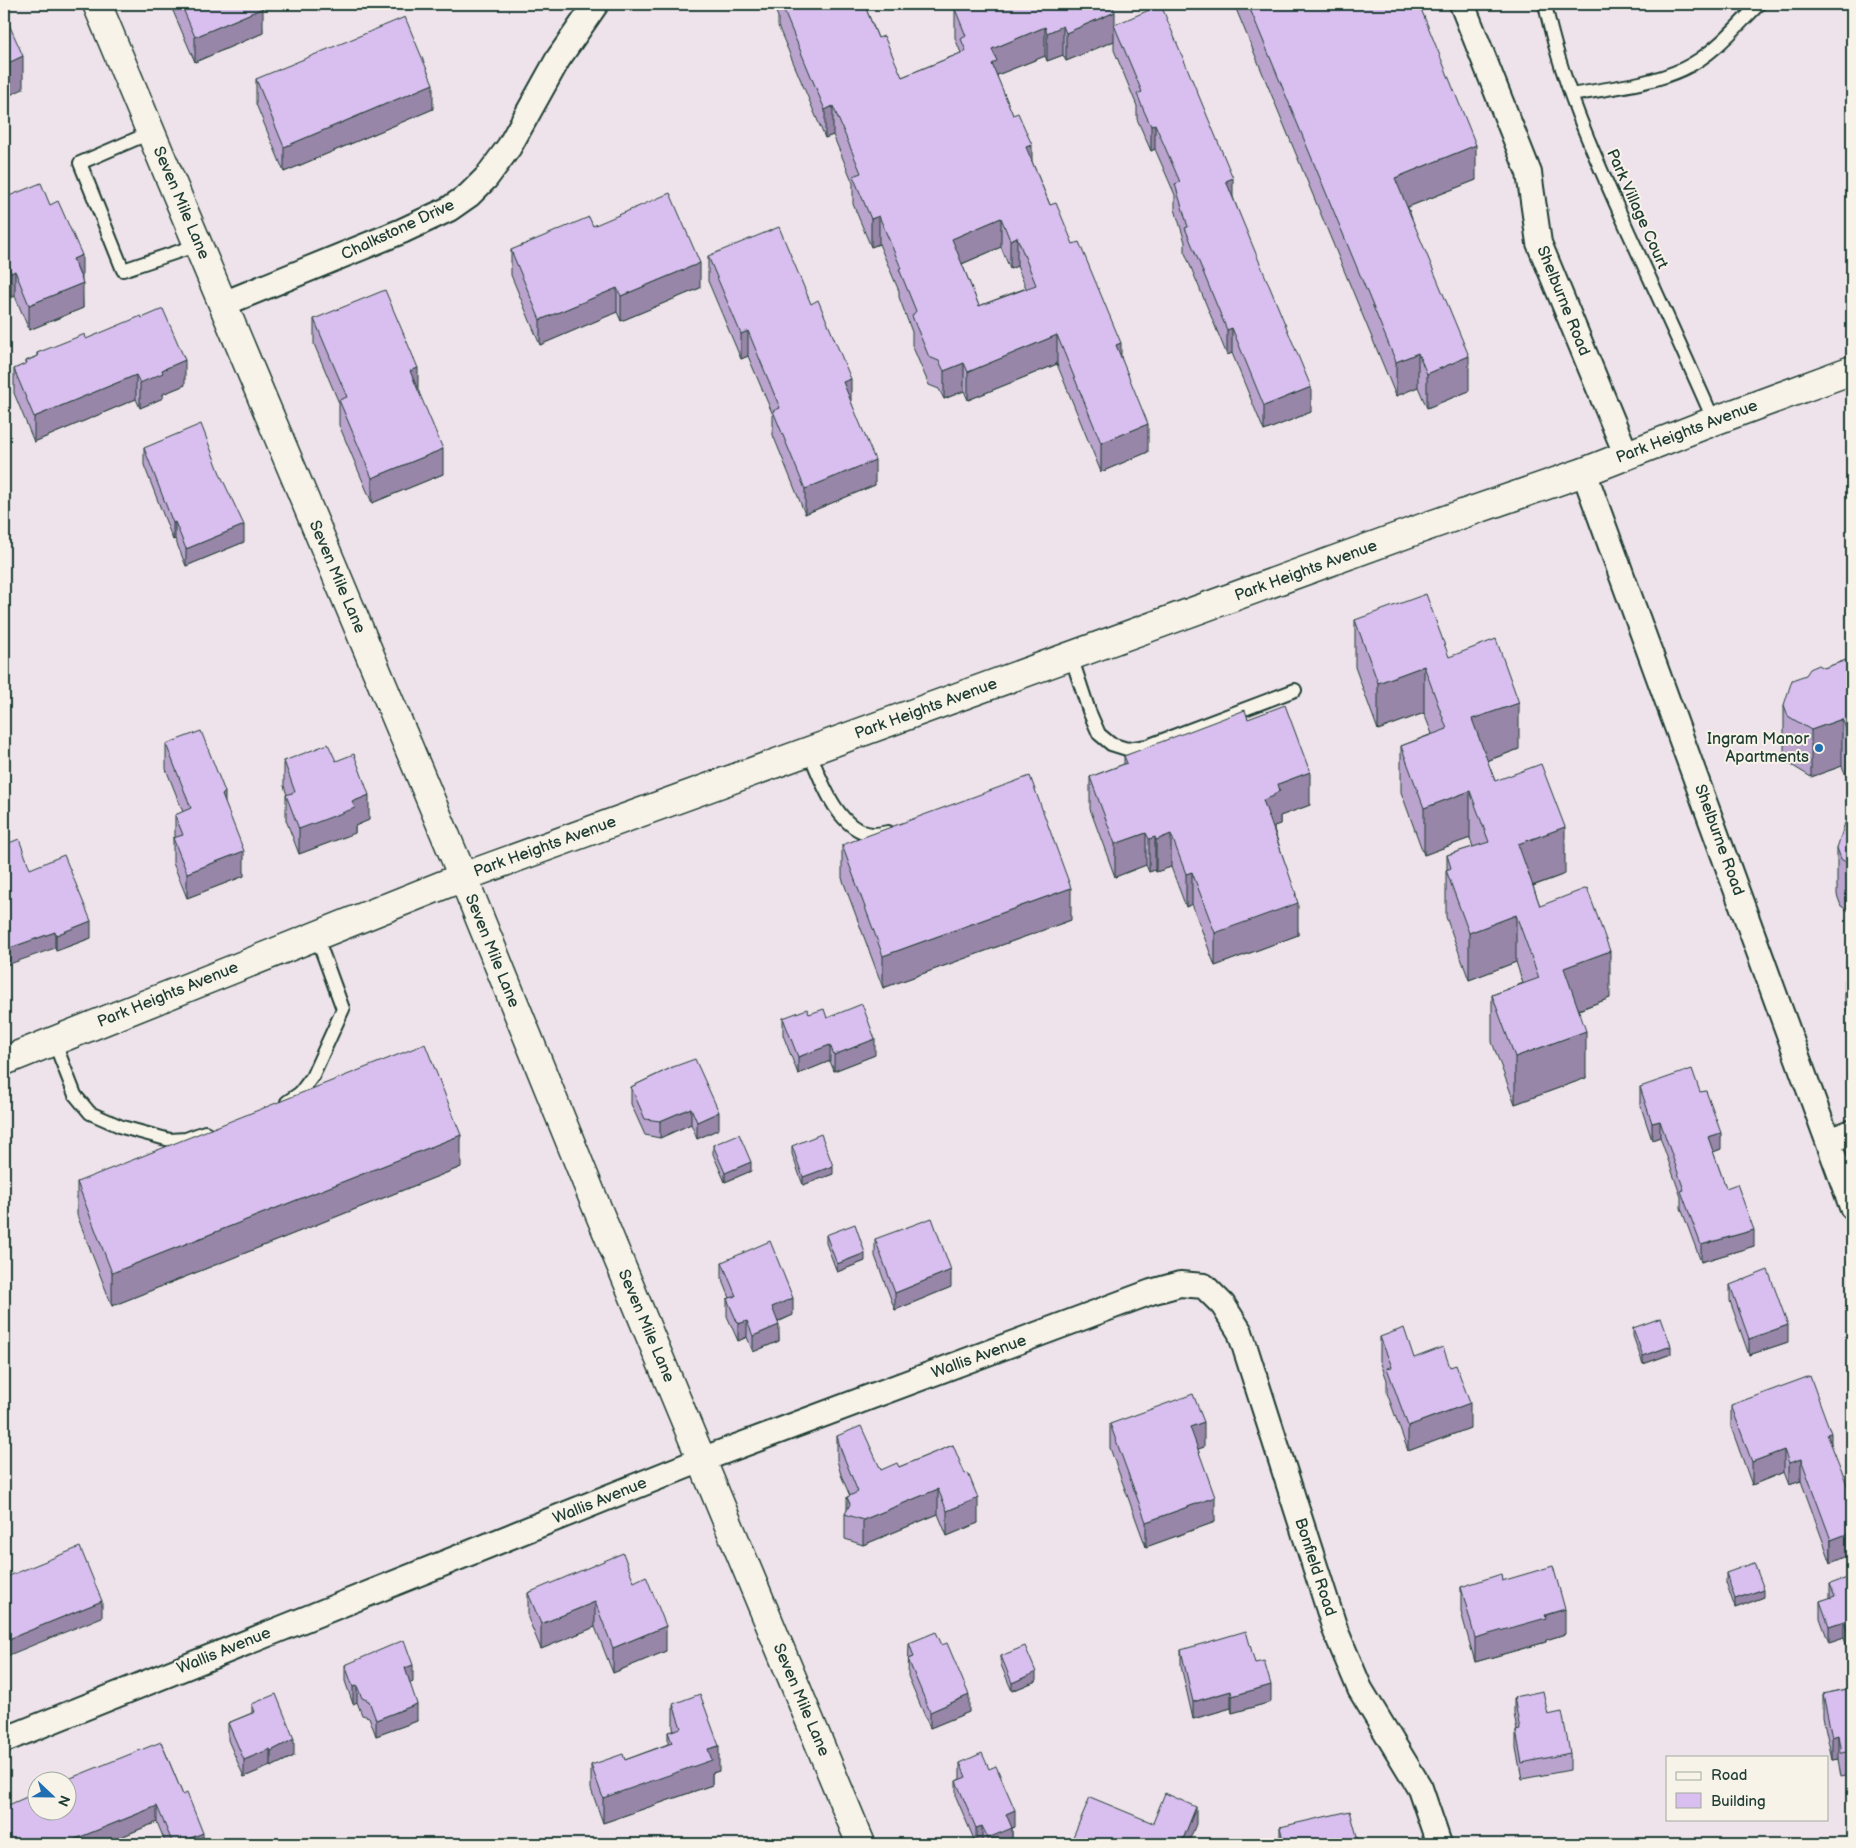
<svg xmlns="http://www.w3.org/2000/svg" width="1856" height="1848" font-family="'Balsamiq Sans',sans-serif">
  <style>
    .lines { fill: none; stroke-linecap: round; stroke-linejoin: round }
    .lane-casing { stroke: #1f3d34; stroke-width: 16 }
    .street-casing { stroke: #1f3d34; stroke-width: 28 }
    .secondary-casing { stroke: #1f3d34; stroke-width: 31 }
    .lane { stroke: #f7f3e8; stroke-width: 12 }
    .street { stroke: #f7f3e8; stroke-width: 24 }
    .secondary { stroke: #f7f3e8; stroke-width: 28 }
    .wall { fill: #baa4ce; stroke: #1f3d34; fill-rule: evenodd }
    .shaded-wall { fill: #9786a7; stroke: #1f3d34 }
    .building { fill: #d8bfef; stroke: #1f3d34; fill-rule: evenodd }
    .poi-dot { fill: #1f6fb2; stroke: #f7f3e8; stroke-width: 2 }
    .labels { text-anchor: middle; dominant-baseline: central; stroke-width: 4; stroke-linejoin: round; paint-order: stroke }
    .street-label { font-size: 16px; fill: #1f3d34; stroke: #f7f3e8 }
    .poi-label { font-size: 16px; fill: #1f3d34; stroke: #f7f3e8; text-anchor: end }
  </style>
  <rect width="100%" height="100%" fill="#eee3ea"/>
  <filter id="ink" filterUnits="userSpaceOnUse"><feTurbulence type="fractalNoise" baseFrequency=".02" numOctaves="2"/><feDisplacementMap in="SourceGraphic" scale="10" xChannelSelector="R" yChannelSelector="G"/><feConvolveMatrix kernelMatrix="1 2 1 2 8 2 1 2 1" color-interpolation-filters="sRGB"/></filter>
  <g filter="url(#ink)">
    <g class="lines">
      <defs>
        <path id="lane" d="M1545,4c16,79 50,153 83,227 29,63 58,126 86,190
          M1571,95c37,-7 78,-10 112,-26 30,-14 53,-42 76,-65
          M152,132l-72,31 43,107 75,-25
          M1071,656l18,55 10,23 12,10 16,5 20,-3 148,-56
          M809,751c11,27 29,81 64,83 5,0 10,-1 15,-2
          M54,1041l21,54 15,18 32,14 48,13 16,-1 19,-7
          M287,1102l13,-9 12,-16 31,-68 -27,-74"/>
        <path id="street" d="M1462,4l67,169 10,70 87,211
          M223,304l179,-73 47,-22 20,-14 17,-17 23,-31 49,-88 38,-55
          M1584,472l268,735
          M1828,1141l24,-9
          M4,1740l697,-280 450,-168 29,-8 24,2 19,19 17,27 96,300 24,57 60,99 19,56"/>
        <path id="secondary" d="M97,4l366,873 132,326 266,641
          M4,1061l459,-184 965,-351 156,-54 130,-51 138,-51"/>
      </defs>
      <use href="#lane" class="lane-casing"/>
      <use href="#street" class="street-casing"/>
      <use href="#secondary" class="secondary-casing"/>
      <use href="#lane" class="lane"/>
      <use href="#street" class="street"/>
      <use href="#secondary" class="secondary"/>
    </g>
    <path class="wall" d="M170,4h91l2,29 -68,29z
      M776,4h88l14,34 24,39 59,-24 -6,-15v-29l160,16 118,172 78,215 -47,19 -32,-78 -5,2 -42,-102v-11l-10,-33v-14l-20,-46 -4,2 -14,-32v-13l-23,-56v-9l-48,20 -3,-6 -16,6 -2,-5 -48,19v2l53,128 71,152 27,95 -47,20 -44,-108 -89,36 -4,-9 -20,8 -5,-10 -10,-4 -17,-40v-13l-13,-35v-6l-20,-47 -8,3 -18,-43v-21l-20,-48 -8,3 -47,-112v-9l-2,-5zM1001,247l9,22 7,-3 9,22 -47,18 -17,-42z
      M1234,4h185l57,176 -68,27 61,184 -42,17 -9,-21 -22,9z
      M256,79l177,30 -149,63 -28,-68z
      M4,198l78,82 1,28 -54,22 -14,-34 -4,2 -7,-18z
      M593,226l107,62 -79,33 -4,-9 -77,33 -29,-70v-25z
      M708,256l143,145 24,84 -70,29 -32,-79v-20l-25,-59 -7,3 -33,-78z
      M314,319l104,70 25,85 -71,29 -33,-78v-22l-25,-59z
      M86,339l99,46 -22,9v4l-23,10 -4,-9 -102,43 -20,-49v-24l12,-5v-3l11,-5v-3z
      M144,448l100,94 -58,24 -11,-27 -2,1 -29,-75z
      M1355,620l94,37 70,92 -32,12 8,20 70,93 -32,12 7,20 70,92 -31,12 7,68 -71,26 -23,-62v-47l31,-12 -7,-21 -47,18 -23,-63v-47h1v-15l26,-8 -3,-9 -46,17 -23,-63v-46l31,-12 -8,-21 -46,17 -23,-63z
      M1852,658v128l-2,-1 -8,-19 -31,11 -23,-14 -4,-11v-47l40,-37z
      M1248,719l62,86 -30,11v8l-6,2v3l22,70 2,36 -83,31 -23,-62 -6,3 -15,-40 -15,5 -1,-2 -6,2 -3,-7 -31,12 -25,-68v-32l34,-13v-8z
      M166,744l59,59 19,73 -57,22 -14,-35v-25h2v-23l8,-3 -17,-43z
      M284,761h52l33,59 -14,6v7l-56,21 -13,-34v-25h1l-3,-9z
      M1852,820v93l-11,-7 -4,-11v-47z
      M842,845l229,75 -188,68 -41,-110z
      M30,869l61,69 -35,13z
      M1852,977v47l-7,-19v-25z
      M809,1014l18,4 48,37 -41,16 -4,-10 -32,13 -15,-39v-17z
      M673,1067l46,62 -22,10 -6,-15 -31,14 -15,-3 -14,-31v-17z
      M1640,1087l81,62 -8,3 13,36 28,58 -53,16 -20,-54v-11l-21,-60 -8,3 -12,-36z
      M713,1145l38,26 -26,11 -12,-28z
      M792,1146l41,28 -30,11 -11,-31z
      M461,1167l-349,139 -35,-91v-33z
      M826,1235l39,26 -28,11 -11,-29z
      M875,1239l76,48 -56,23 -20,-54z
      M722,1262l71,53 -15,7 1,19 -26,11 -6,-15 -9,4 -11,-25v-17l3,-1 -8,-20z
      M1730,1285l58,57 -39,13 -19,-54z
      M1633,1328l38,26 -28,10 -10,-28z
      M1380,1337l34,21 56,70 -62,23 -21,-58v-13l-7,-19z
      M1731,1405l100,38v120l-30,-82 -12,4 -5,-13 -32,13 -21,-58z
      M1110,1424l94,23 -6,2 17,73 -69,25 -36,-99z
      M837,1436l44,34 18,-3 54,-22 25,78 -31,13 -9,-22 -75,31 -18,-6v-25l2,-3v-14l3,-1 -9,-21 -4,-15z
      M1726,1573l38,24 -29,11 -9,-26z
      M1502,1581l63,53 -19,6v2l-71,20 -14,-50v-25z
      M634,1582l32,69 -53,22 -18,-46 -54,22 -13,-31v-25z
      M1852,1582v79l-8,-23 -15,5 -9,-25v-17l10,-3v-14z
      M909,1643l33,2 27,67 -39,16 -22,-52z
      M1181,1650l74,13 16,39 -39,11 -1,-5 -38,11 -12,-53z
      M1001,1656l35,25 -24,10 -11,-26z
      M345,1665l68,17 -3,1 7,38 -41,15 -7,-19 -7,-2 -5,-13 -4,2 -8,-23z
      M1852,1688l-1,86 -10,2 -3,-18 -6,1 -9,-42v-23z
      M1514,1697l56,56v17l-48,9 -6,-31v-17h1l-3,-17z
      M252,1704l42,52 -23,11 -1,-1 -26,11 -16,-37v-17l24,-10z
      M673,1704l46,67 -7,2v12l-109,38 -12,-34v-24l34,-5 43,-16v-12l6,-1 -1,-3z
      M161,1742l42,102h-37l-9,-22 -53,22z
      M960,1763l55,64 -3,1v16h-29l-1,-1 -6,1 -20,-47v-16l4,-2z
      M1280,1827l78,17h-78z"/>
    <path class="shaded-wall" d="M263,8v25l-68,29v-25z
      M1115,12v16l-1,-3v16l-48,20v-28z
      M1063,26v29l-16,6v-28z
      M1045,27v29l-48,19v15l-5,2v-43z
      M23,56v33l-19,9v-33z
      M433,84v25l-149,63v-25z
      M833,106v29l-8,3v-28z
      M1155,124v25l-4,2v-25z
      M1032,145v28l-6,-26z
      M1476,145v35l-81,32v-34z
      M1233,178v24l-7,-21z
      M879,216v28l-8,3v-28z
      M1001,218v29l-49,21v-29z
      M1017,237v29l-7,3v-29z
      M82,255v25l-9,-21z
      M700,263v25l-79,33v-25z
      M15,271v25l-4,2v-25z
      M83,283v25l-54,22v-25z
      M617,288v24l-77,33v-25z
      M1232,328v25l-5,2v-25z
      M748,331v25l-7,3v-25z
      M1057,335v29l-89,36v-28z
      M1121,343v29l-5,-27z
      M1418,353v34l-22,9v-34z
      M1469,356v35l-42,17v-34z
      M185,360v25l-22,9v4l-23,10v-25l22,-13z
      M964,363v28l-20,8v-28z
      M418,368v25l-8,-22z
      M136,375v24l-102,43v-25z
      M851,379v25l-8,-22z
      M1311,387v25l-47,19v-25z
      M1148,424v28l-47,20v-29z
      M443,449v25l-71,29v-25z
      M875,460v25l-70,29v-25z
      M175,522v17l-2,1v-17z
      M244,525v17l-58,24v-17z
      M1424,666v47l-46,17v-47z
      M1519,703v46l-47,17v-47z
      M1842,719v47l-31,11v-47z
      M1310,772v33l-30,11v8l-6,2v3l-11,4v-33l11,-6 4,-10z
      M1470,791v47l-46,17v-47z
      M225,792v25l-3,-22z
      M369,795v25l-14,6v7l-56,21v-25l53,-27z
      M1565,827v47l-47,17v-47z
      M1146,833v32l-31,12v-33z
      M1171,834v33l-15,5v-32z
      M1155,837v33l-6,2v-33z
      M244,851v25l-57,22v-25z
      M1192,872v32l-6,3v-33z
      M1071,888v32l-188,68v-32z
      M1296,894v9h2v32l-83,31v-33z
      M1516,915v47l-47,18v-47z
      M91,921v17l-35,13v-16z
      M55,932v16l-51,18v-16z
      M1610,951v47l-46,17v-47z
      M1586,1031v47l-71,26v-47z
      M875,1039v16l-41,16v-16z
      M830,1045v16l-32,13v-17z
      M691,1108v16l-31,14v-17z
      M719,1112v17l-22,10v-17z
      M1660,1121v16l-8,3v-17z
      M1721,1133v16l-13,5v-17z
      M461,1135v32l-349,139v-33z
      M751,1162v9l-26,11v-9z
      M833,1166v8l-30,11v-8z
      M1754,1230v16l-53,16v-17z
      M865,1253v8l-28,11v-8z
      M951,1270v17l-56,23v-17z
      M793,1298v17l-21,9v-17z
      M747,1321v16l-9,4v-17z
      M779,1325v16l-26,11v-16z
      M1788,1325v17l-39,13v-16z
      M1671,1346v8l-28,10v-8z
      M1470,1403v25l-62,23v-25z
      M1204,1422v25l-14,5v-25z
      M1831,1433v22l-4,-21z
      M1784,1450v22l-32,13v-23z
      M1801,1459v22l-12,4v-22z
      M938,1489v25l-75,31v-25z
      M1215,1497v25l-69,25v-25z
      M978,1498v25l-31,13v-25z
      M1852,1532v22l-21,9v-23z
      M1764,1589v8l-29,11v-9z
      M102,1601v16l-98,40v-16z
      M595,1602v25l-54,22v-25z
      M1565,1609v25l-19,6v2l-71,20v-24z
      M1844,1621v17l-15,5v-17z
      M666,1626v25l-53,22v-25z
      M413,1665v17l-8,3v-17z
      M1036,1672v9l-24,10v-8z
      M1271,1685v17l-39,11v-17z
      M357,1686v16l-4,2v-17z
      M1231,1691v17l-38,11v-17z
      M969,1695v17l-39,16v-16z
      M417,1704v17l-41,15v-16z
      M1838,1735v23l-6,1v-22z
      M294,1739v17l-23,11v-16z
      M719,1746v25l-7,2v12l-109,38v-25l105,-49z
      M270,1749v17l-26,11v-17z
      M157,1806v16l-53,22h-41z
      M1196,1807v17l-8,20h-7z
      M1015,1810v17l-3,1v16h-24v-6l18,-24z
      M982,1826v17l-6,1v-16z
      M203,1833v11h-27z
      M1358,1840v4h-10v-2z"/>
    <path class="building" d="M181,4h80l2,4 -68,29z
      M781,4h83l14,34 6,-2 18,41 64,-26 -5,-12 5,-3 -11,-27 13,-5h144l3,8 -49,21 -3,-7 -16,7 -2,-6 -53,22 5,12 -5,3 21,51 5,-2 14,32 -6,2 24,58 6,-2 17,41 6,-2 42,101 -5,2 32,79 -47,19 -44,-108 -89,37 -4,-9 -20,8 -5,-10 -10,-4 -17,-41 4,-5 -17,-42 2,-1 -22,-52 -8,3 -18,-43 8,-3 -28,-67 -8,4zM1001,218l9,22 7,-3 19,48 -57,21 -27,-67z
      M1248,4h171l57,141 -81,33 74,178 -42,18 -9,-21 -22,9z
      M1161,5l72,173 -7,3 85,206 -47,19 -32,-78 -5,2 -42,-102 3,-1 -13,-43 5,-2 -25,-58 -4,2 -7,-15 -7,-17 5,-2 -28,-67z
      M4,13l19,43 -19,9z
      M405,17l28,67 -149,63 -28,-68z
      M41,183l9,22 8,-4 24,54 -9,4 10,24 -54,22 -14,-34 -4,2 -7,-18v-57z
      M670,193l30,70 -79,33 -4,-8 -77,32 -29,-70 78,-33 4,9z
      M779,227l32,77 7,-4 33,79 -8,3 32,78 -70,29 -32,-78 7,-3 -32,-77 -7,3 -33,-78z
      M385,290l33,78 -8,3 33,78 -71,29 -33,-78 8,-3 -33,-78z
      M163,309l22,51 -23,10 1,3 -23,10 -4,-8 -102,42 -20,-48 13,-6 -1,-2 12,-5 -1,-3 48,-19 1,5 55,-23 1,2z
      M201,424l20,52 23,49 -58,24 -11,-27 -2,1 -29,-75z
      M1426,594l23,63 47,-18 23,64 -47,16 23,62 46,-17 24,63 -47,17 22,62 47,-18 23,63 -46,17 22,63 -71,26 -23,-62 47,-17 -23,-63 -47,18 -23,-63 5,-2 -4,-13 42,-13 -19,-51 -46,17 -23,-62 46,-17 -23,-63 -46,17 -23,-63z
      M1852,658v81l-2,-1 -8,-19 -31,11 -23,-14 -4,-11 8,-25 14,-5 4,-6 9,-4 5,3z
      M1285,705l25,67 -32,12 2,7 -6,3v2l-11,4 33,94h-1l3,9 -83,30 -23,-61 -6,2 -15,-40 -15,6 -1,-3 -6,2 -3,-6 -31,11 -25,-67 37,-14 -3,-7 121,-46 3,9z
      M201,731l24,61 -3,3 22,56 -57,22 -14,-35 10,-3 -8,-20 16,-7 -25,-64z
      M328,744l8,17 18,-7 15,41 -17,7 3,6 -56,21 -13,-34 9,-3 -11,-31z
      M1030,776l41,112 -188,68 -41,-111z
      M1852,820v46l-11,-7 -4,-11 8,-25z
      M19,839l11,30 34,-14 27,66 -35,14 -1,-3 -51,18v-105z
      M1852,977v22l-7,-19z
      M862,1004l13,35 -41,16 -4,-10 -32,12 -15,-39 24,-9 2,5 15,-5 3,9z
      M425,1044l36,91 -349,138 -35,-91z
      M695,1059l24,53 -22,10 -6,-14 -31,13 -15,-2 -14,-32 42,-20z
      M1692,1069l8,23 6,-1 15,42 -13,4 18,51 11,-4 17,46 -53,15 -20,-54 3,-1 -24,-69 -8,2 -12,-36z
      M739,1134l12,28 -26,11 -12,-28z
      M821,1134l12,32 -30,11 -11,-31z
      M932,1218l19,52 -56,23 -20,-54z
      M855,1224l10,29 -28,11 -11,-29z
      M770,1241l23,57 -21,9 7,18 -26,11 -6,-15 -9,3 -11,-25 9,-3 -14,-34z
      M1768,1270l20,55 -39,14 -19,-54z
      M1661,1318l10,28 -28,10 -10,-28z
      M1404,1328l10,30 29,-11 7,20 6,-2 14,38 -62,23 -21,-58 5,-1 -12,-30z
      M1810,1376l21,57 -4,1 25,63v35l-21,8 -30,-81 -12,4 -5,-13 -32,12 -21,-57z
      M1193,1394l11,28 -14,5 25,70 -69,25 -36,-98z
      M861,1426l20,44 16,-7 2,4 54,-22 12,29 3,-1 10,25 -31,13 -9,-22 -75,31 -18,-6 5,-10 -3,-7 11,-5 -17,-42 -4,-14z
      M80,1547l22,54 -98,40v-63z
      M623,1553l11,29 12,-6 20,50 -53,22 -18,-46 -54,22 -13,-31z
      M1754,1563l10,26 -29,10 -9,-26z
      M1553,1566l12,43 -20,6 1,3 -71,20 -14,-51 40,-13 1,7z
      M1850,1577l2,5v62l-8,-23 -15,5 -9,-25 15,-5 -5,-12z
      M1246,1631l9,32 9,-2 7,24 -39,11 -1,-5 -38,11 -12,-52z
      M936,1632l6,13 5,-2 22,52 -39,17 -22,-53 6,-2 -5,-14z
      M404,1640l9,25 -8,3 12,36 -41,16 -7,-19 -7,-3 -5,-12 -4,1 -8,-22z
      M1025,1646l11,26 -24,11 -11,-27z
      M1852,1688v156h-4l3,-93 -10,2 -3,-18 -6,2 -9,-43z
      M1543,1691l5,24 14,-3 8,41 -48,10 -6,-32 4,-1 -6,-33z
      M276,1694l18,45 -23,12 -1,-2 -26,11 -16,-37 27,-11 -3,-8z
      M700,1694l19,52 -11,3 4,11 -109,38 -12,-33 32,-11 2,6 47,-17 -4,-11 13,-4 -8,-24z
      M161,1742l22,53 4,-2 16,40 -27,11h-3l-16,-38 -94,38h-59v-37l34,-15v18h30v-30h-2l42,-17z
      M982,1753l7,16 7,-3 19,44 -9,4 6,14 -24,10 -6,-12 -6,2 -20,-47 10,-4 -6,-14z
      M1165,1793l31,14 -15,37h-111l20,-47 63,26z
      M1350,1811l8,29 -10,2 1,2h-65l-4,-17z"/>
  </g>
  <circle class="poi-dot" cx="1819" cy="748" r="5"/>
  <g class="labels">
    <g class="street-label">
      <text transform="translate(181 203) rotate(67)">Seven Mile Lane</text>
      <text transform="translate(1637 209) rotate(66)">Park Village Court</text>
      <text transform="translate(398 230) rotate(-25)">Chalkstone Drive</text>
      <text transform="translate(1563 301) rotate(68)">Shelburne Road</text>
      <text transform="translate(1687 432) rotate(-21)">Park Heights Avenue</text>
      <text transform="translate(1306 571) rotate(-20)">Park Heights Avenue</text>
      <text transform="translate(337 577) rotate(67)">Seven Mile Lane</text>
      <text transform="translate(926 709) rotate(-20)">Park Heights Avenue</text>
      <text transform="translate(1719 840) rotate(70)">Shelburne Road</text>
      <text transform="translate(545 847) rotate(-20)">Park Heights Avenue</text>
      <text transform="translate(492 951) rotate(68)">Seven Mile Lane</text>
      <text transform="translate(168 995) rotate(-22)">Park Heights Avenue</text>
      <text transform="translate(646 1326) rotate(67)">Seven Mile Lane</text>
      <text transform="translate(979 1357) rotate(-20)">Wallis Avenue</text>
      <text transform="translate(600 1501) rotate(-22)">Wallis Avenue</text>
      <text transform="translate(1315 1567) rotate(72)">Bonfield Road</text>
      <text transform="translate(224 1651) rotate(-22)">Wallis Avenue</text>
      <text transform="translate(801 1700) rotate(67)">Seven Mile Lane</text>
    </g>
    <g class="poi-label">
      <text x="1809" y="739">Ingram Manor<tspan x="1809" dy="18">Apartments</tspan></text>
    </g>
  </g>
  <rect width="1856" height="1848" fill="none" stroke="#f7f3e8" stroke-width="20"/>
  <rect x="10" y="10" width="1836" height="1828" fill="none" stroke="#1f3d34" stroke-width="2" filter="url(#ink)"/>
  <rect x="1666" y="1756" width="162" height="65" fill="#f7f3e8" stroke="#a1aaa0"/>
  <rect x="1676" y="1772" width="25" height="8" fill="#f7f3e8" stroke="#a1aaa0"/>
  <text x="1711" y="1780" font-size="15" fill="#1f3d34">Road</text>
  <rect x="1676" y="1793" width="25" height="15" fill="#d8bfef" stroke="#a1aaa0"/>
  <text x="1711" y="1806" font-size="15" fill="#1f3d34">Building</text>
  <g transform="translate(52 1796) rotate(112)"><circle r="24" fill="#f7f3e8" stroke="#a1aaa0"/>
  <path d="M0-4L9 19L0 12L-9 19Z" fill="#1f6fb2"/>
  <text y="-8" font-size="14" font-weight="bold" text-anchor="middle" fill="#1f3d34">N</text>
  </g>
</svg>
